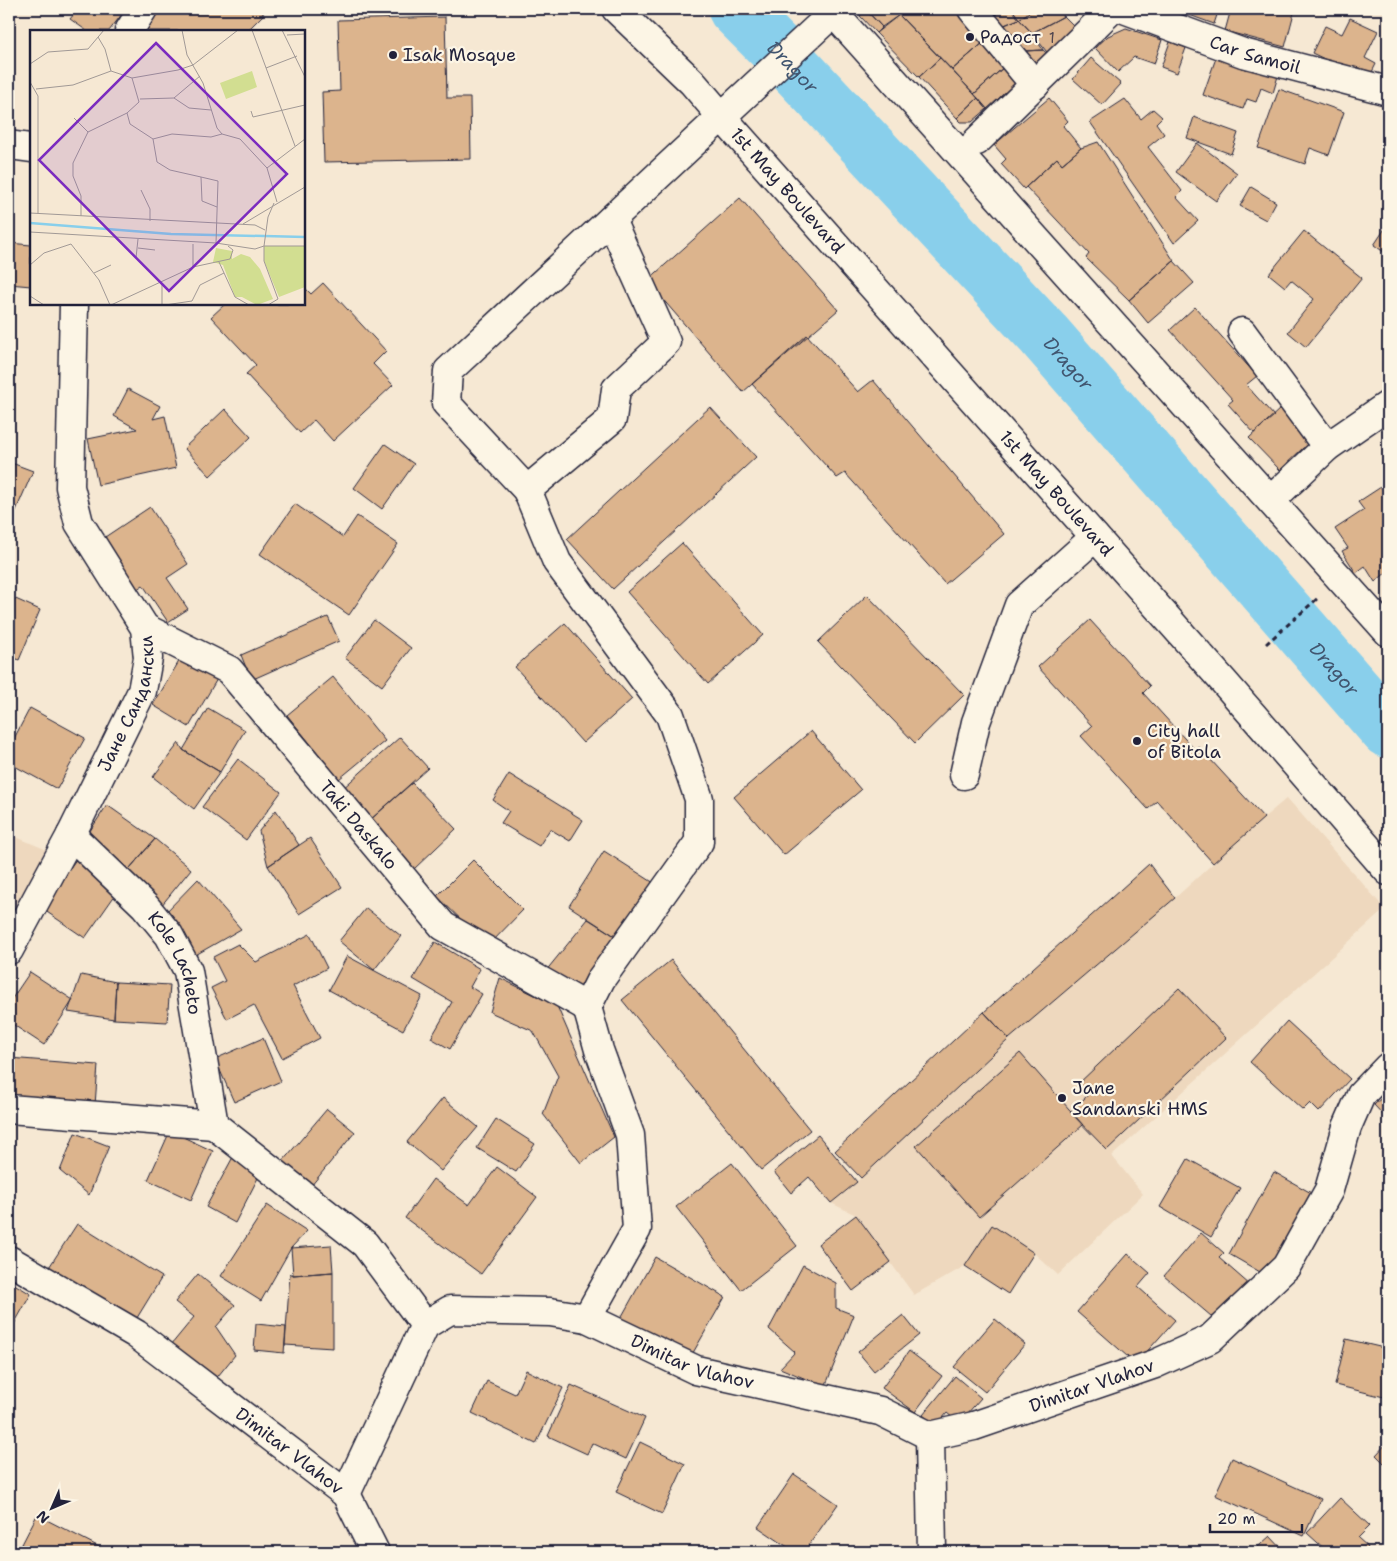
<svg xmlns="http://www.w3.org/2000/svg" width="1397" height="1561" font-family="'Shantell Sans',sans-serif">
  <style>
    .built { fill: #eed8be }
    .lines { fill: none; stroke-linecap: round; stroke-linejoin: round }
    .river { stroke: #89cfeb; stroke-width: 56 }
    .building { fill: #dcb48d; stroke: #22223b }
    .minor-casing { stroke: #22223b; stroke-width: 31 }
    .major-casing { stroke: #22223b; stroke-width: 31 }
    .path { stroke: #22223b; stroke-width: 3; stroke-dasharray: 5 4; stroke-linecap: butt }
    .minor { stroke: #fcf5e5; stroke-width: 28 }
    .major { stroke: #fcf5e5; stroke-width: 28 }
    .poi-dot { fill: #22223b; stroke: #fcf5e5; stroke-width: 2 }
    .labels { text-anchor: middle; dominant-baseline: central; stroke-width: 4.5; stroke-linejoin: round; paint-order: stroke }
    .number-label { font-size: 15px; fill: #504650 }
    .poi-label { font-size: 18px; fill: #22223b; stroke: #fcf5e5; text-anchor: start }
    .street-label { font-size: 18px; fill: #22223b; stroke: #fcf5e5 }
    .water-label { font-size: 19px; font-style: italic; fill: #415670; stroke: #fcf5e5 }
    .inset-river { fill: none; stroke: #89cfeb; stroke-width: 2.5 }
    .inset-road { fill: none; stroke: #a19996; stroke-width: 1 }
    .view { fill: #7b2cbf; fill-opacity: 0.15; stroke: #7b2cbf; stroke-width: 2.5 }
    .inset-edge { fill: none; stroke: #22223b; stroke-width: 2.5 }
  </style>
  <rect width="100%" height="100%" fill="#f6e8d3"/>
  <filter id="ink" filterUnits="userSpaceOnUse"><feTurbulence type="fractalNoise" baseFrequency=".02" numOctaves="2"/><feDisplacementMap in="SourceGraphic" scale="10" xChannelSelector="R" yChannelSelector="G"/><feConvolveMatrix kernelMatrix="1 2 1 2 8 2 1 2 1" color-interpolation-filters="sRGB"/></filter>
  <g filter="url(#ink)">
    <path class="built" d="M1287,798l98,111 -273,247 31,38 -85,81 -24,-22 -42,-27 -27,40 -51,29 -58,-80 -25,-12 30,-25 148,-139 166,-141 80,-73z
      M9,834l50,21 -50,95z"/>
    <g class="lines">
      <path class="river" id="s1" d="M736,9l53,53 255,273 344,395"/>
    </g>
    <path class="building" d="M78,9h48l-17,22h-22l-17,-12z
      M163,9h100v6l-16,16h-107z
      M868,9h27l4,6 -17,12 -16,-17z
      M895,9h14l-10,6z
      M909,9h49l26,33 -32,28 -53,-55z
      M998,9h14l7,10 -17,7 -8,-14z
      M1012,9h22l-15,10z
      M1034,9h23l7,7 -32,17 -13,-14z
      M1173,9h46l-5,15z
      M1231,9h64l-10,38 -60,-16z
      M866,10l16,17 -6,6 -16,-17z
      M899,15l41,43 -21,19 -43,-44z
      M1064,16l10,10v7l-24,23 -18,-23z
      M445,17l2,81h23l1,61 -147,3 -2,-70 18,-1 -2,-71z
      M1350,18l28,13 -13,27 11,6 -8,16 -56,-27 13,-27 17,8z
      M1019,19l13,14 -23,10 -7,-17z
      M1126,28l36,12 -8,24 -20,-7 -16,15 -23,-24 13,-12z
      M1032,33l11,17 -18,1 -6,5 -10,-13z
      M984,42l21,24 -31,28 -22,-24z
      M1170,42l16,6 -9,25 -16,-6z
      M1043,50l7,6 -18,15 -13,-15 6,-5z
      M1217,55l61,21 -5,17 -12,-5 -5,14 -9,-3 -4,10 -40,-14z
      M940,58l38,40 -21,20 -38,-41z
      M1091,58l30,26 -19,21 -29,-26z
      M1005,66l13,15 -31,28 -13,-15z
      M1279,89l65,23 -15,43 -19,-7 -5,16 -47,-16z
      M978,98l9,11 -15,13h-11l-4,-4z
      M1049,98l19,23 -5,5 18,22 -19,16 -5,-6 -33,31 -23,-25 5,-5 -12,-14z
      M1125,99l16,20 12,-10 9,8 -6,6 8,11 -16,13 34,44 -6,6 22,24 -24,22 -84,-121z
      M1194,117l44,16 -7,21 -44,-16z
      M1098,142l76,119 -45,39 -43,-42 3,-4 -63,-67 31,-29 5,6 19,-16z
      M1197,143l40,30 -21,28 -40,-29z
      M1251,187l25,15 -10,18 -26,-14z
      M9,192l5,1 -2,21h-3z
      M740,198l98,112 -95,82 -96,-111z
      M1388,224v31l-14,-10z
      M1304,231l58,47 -56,69 -18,-15 26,-33 -23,-19 -6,7 -16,-13z
      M9,243l22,2v41l-22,-2z
      M1174,261l20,22 -46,40 -19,-23z
      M323,283l63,68 -13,13 20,21 -60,56 -19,-21 -14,13 -54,-59 10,-9 -45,-48 14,-13h79v-17l7,7z
      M1195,307l62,69 -11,9 28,31 -20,17 -26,-29 5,-4 -63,-70z
      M807,335l51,57 15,-12 131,154 -59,50 -100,-111 -8,5 -85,-94z
      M128,389l32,17 -7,13 12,-3 11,52 -78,17 -10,-46 49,-10 -23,-13z
      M710,407l46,50 -143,132 -46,-50z
      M1281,408l33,36 -11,4 -23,22 -31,-32z
      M225,409l26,28 -41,39 -26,-28z
      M385,444l29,20 -32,45 -28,-21z
      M9,462l24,9 -22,51 -2,-1z
      M1381,487l7,11v73l-13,11 -10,-16 -9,7 -14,-22 6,-3 -13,-19 29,-19 -6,-8z
      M295,504l48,33 14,-21 41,28 -49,71 -89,-61z
      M150,507l38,57 -21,14 21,31 -20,13 -25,-37 -10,7 -34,-51z
      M682,543l81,92 -55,49 -81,-92z
      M867,595l97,100 -49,48 -97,-101z
      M9,596l31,14 -21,50 -10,-5z
      M328,617l11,24 -88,39 -10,-25z
      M374,620l37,28 -29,38 -37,-28z
      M1090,620l60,66 -7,7 52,57 4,-3 65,71 -51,45 -56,-62 -9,8 -67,-73 11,-10 -54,-59z
      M565,623l67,76 -49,44 -68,-76z
      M181,658l36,21 -28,48 -36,-22z
      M333,677l52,64 -46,38 -52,-64z
      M30,708l55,30 -28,51 -48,-26v-15z
      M208,708l37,22 -25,42 -37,-22z
      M811,731l50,59 -77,65 -50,-58z
      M400,737l28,31 -59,53 -28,-31z
      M179,743l4,7 37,22 -26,37 -41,-32z
      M238,759l43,33 -35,48 -44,-33z
      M509,774l74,46 -13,21 -20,-12 -11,17 -38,-23 8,-12 -16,-11z
      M412,783l44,46 -42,40 -45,-48z
      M107,805l48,34 -31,36 -42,-32z
      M276,810l23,35 -31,21 -9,-35z
      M310,838l32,49 -43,27 -31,-48z
      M155,839l36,30 -30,37 -37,-31z
      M604,851l50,32 -36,55 -49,-32z
      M77,858l43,30 -35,50 -44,-30z
      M473,860l50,50 -35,36 -51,-50z
      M1149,864l26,34 -166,141 -25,-27z
      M198,879l43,50 -49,28 -28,-43z
      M366,908l35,28 -27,34 -35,-29z
      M588,919l30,19 -42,56 -31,-22z
      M310,934l17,34 -34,18 27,52 -38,20 -28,-53 -27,14 -16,-31 14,-7 -12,-24 25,-13 18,18z
      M435,942l45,27 -10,18 12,7 -32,55 -19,-11 21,-36 -39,-23z
      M347,956l75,40 -19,34 -74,-40z
      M671,960l139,170 -49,40 -139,-170z
      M30,972l43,28 -29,45 -35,-23v-19z
      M81,975l35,7 -2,37 -46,-7z
      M500,978l57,28 57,131 -33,26 -38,-49 15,-38 -25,-45 -43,-19z
      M116,982l54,3 -3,37 -53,-3z
      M1179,988l47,50 -119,112 -37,-38 17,-16 -10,-11z
      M984,1012l25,27 -148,139 -26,-27z
      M1287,1021l63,58 -31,33 -9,-9 -7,7 -53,-48z
      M263,1038l18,43 -47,21 -19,-43z
      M1020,1053l63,72 -104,92 -63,-71z
      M9,1058l89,7 -3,40 -86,-6z
      M1388,1092v28l-14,-15z
      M443,1098l35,29 -37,44 -34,-29z
      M327,1109l28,23 -44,54 -29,-24z
      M496,1119l39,25 -19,28 -39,-24z
      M170,1131l43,20 -22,49 -43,-20z
      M75,1133l34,13 -20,49 -29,-24z
      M818,1135l39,47 -26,21 -22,-26 -18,16 -17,-21z
      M233,1157l28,15 -26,51 -29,-16z
      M1188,1159l52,29 -29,49 -51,-30z
      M732,1163l65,83 -56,44 -65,-83z
      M497,1167l40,30 -56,77 -76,-56 28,-39 36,26z
      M1274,1172l39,22 -46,82 -38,-22z
      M267,1205l40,26 -16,17 -30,53 -40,-25z
      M856,1215l35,47 -38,29 -35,-47z
      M77,1224l85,53 -30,49 -86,-54z
      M992,1225l42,28 -26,41 -43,-28z
      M1201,1233l23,20 -5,5 31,27 -32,37 -54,-46z
      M331,1245l2,27 -40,3 -2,-27z
      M1128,1254l22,19 -12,14 37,33 -39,44 -59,-52z
      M655,1257l70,40 -39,68 -69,-40z
      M803,1265l33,18v25l18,7 -29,72 -45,-19 15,-16 -26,-23z
      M333,1272v76l-48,-3 5,-72 3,2z
      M198,1274l37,31 -19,22 19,28 -21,26 -43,-36 23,-28 -19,-15z
      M9,1281l22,13 -22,39z
      M903,1315l16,20 -45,36 -16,-19z
      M995,1319l30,25 -40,48 -31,-25z
      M256,1324l30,3 -2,26 -30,-3z
      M1346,1339l42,10v49l-53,-13z
      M909,1351l33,25 -27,36 -33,-24z
      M526,1370l37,18 -27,56 -64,-31 15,-32 28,13z
      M955,1376l26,22 -22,25 -12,-10 -11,13 -13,-11z
      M571,1385l74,33 -19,41 -34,-16 -5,11 -39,-18z
      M640,1442l45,22 -23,50 -46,-22z
      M1388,1442v25l-12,-12z
      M1232,1458l89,41 -17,37 -89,-41z
      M794,1474l44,30 -34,48h-9l-37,-25z
      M1340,1498l30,28 -12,12 10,9 -4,5h-36l-21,-19z
      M37,1515l72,37h-91z
      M1270,1536l15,16h-33z
      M870,1548l51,4h-52z"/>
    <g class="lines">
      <defs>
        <g id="minor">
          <path d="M972,9l63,76"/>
          <path id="s2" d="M1124,9l119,44 145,38"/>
          <path d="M129,31l14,-22"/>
          <path d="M977,141l135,-132"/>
          <path d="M9,145l22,3"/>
          <path d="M1242,332l85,115"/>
          <path d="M527,490l-81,-87 2,-32 385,-358"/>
          <path d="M1271,500l56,-53 61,-42"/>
          <path id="s3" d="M145,628l84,42 214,256 144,81"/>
          <path d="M964,775l12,-53 43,-117 76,-68"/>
          <path id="s4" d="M71,835l74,71 24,29 19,36 26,154 151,119 60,81"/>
          <path id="s5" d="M9,950l62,-115 71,-144 6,-33 -3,-30 -66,-105 -9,-36 4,-183"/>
          <path d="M9,1109l205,16"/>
          <path id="s6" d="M9,1260l127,74 210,160 29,58"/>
          <path d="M587,1318l50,-89 -7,-94 -31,-85 -12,-43 14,-28 98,-137v-43l-29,-84 -113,-153 -30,-72 85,-71 4,-30 50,-47 -55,-122"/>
          <path d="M930,1436l2,116"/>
          <path id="s7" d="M346,1494l79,-169 25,-15 100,2 37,6 109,52 184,41 50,25 44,-10 181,-62 55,-25 76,-72 43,-77 18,-63 14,-32 27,-28"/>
        </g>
        <g id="major">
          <path id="s8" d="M616,9l76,73 30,35 502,565 164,189"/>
          <path d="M830,9l558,623"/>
        </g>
      </defs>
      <use href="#minor" class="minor-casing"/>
      <use href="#major" class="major-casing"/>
      <path class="path" d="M1266,644l52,-46"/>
      <use href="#minor" class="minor"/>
      <use href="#major" class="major"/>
    </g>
  </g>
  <g class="poi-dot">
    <circle cx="970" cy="37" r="5"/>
    <circle cx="393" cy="55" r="5"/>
    <circle cx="1137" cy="741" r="5"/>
    <circle cx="1062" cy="1098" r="5"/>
  </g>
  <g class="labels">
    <g class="number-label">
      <text x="1052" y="38">1</text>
    </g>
    <g class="poi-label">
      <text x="980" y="37">Радост</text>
      <text x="403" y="55">Isak Mosque</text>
      <text x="1147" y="731">City hall<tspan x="1147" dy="21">of Bitola</tspan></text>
      <text x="1072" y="1088">Jane<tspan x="1072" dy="21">Sandanski HMS</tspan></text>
    </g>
    <g class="street-label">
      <text stroke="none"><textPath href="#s2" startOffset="139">Car Samoil</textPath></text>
      <text stroke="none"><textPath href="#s8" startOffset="250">1st May Boulevard</textPath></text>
      <text stroke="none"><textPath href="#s8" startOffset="655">1st May Boulevard</textPath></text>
      <text stroke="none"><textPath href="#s5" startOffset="275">Јане Сандански</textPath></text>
      <text stroke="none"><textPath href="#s3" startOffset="296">Taki Daskalo</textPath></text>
      <text stroke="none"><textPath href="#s4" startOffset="169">Kole Lacheto</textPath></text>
      <text stroke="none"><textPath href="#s7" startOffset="468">Dimitar Vlahov</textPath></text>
      <text stroke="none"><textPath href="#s7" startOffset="888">Dimitar Vlahov</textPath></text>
      <text stroke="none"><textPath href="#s6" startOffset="340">Dimitar Vlahov</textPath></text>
    </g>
    <g class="water-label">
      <text stroke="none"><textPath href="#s1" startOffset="81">Dragor</textPath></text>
      <text stroke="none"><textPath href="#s1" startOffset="486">Dragor</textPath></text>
      <text stroke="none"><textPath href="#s1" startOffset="891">Dragor</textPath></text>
    </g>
  </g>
  <g transform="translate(30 30)">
    <rect width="275" height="275" fill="#f6e8d3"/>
    <path d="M222,41l5,16 -31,12 -6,-16zM234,216h41v41l-26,10 -15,-36zM186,218l16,3v8l9,-5 9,3 10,12 13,30 -16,6 -15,-8h-7l-12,-32 -10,-3z" fill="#d2de91"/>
    <path class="inset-river" d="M0,193l141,11 134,3"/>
    <path class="inset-road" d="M152,0l5,25 16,28 14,45 5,6 18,5 27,29 10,34M222,0l43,116M252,0l23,47M257,5l18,-1M68,7l7,12 6,22M0,34l18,-12 40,-3 16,-19M236,38l31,-12M0,52l8,14v118M6,59l37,-4 38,-14 21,7 46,-8 15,-5 45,-35M144,68l26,-22M110,69l34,-1 15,10 22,2M221,81l2,6 52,-12M97,83l3,11 23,15 4,23 13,8 31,7 1,24 15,6M44,88l14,14M123,109l19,-5 39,3 11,-3M237,138l38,-29M171,147l17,4 -2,62M111,160l9,19v12M0,183l225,12 10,5M51,186v-20l-8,-20v-13l15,-31 39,-19 12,-11 -7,-24M213,194l62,-37M0,202l186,11 39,6 9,-3 4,-29 6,-14M41,214l28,36 11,25M108,218l17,2M106,228l2,-19M189,232l16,35 14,8M0,235l14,-12 27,-9M163,237v-23M64,243l17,-8M132,253v22M0,266l14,9M81,275l82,-38 37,-8 3,-9 -5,-4M135,275l27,-4 8,-16 24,-12M238,275l10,-6 -14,-38v-15h41"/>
    <path class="view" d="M126,13l131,131 -118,117 -130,-131z"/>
    <rect width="275" height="275" class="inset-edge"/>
  </g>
  <rect width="1397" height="1561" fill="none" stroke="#fcf5e5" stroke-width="30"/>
  <rect x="15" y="15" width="1367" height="1531" fill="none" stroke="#22223b" stroke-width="2" filter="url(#ink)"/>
  <g transform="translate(52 1508) rotate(225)" stroke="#fcf5e5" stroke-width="4" paint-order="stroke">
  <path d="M0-4L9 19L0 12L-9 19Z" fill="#22223b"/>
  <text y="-8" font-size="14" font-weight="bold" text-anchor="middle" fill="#22223b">N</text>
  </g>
  <path d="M1210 1524v8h92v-8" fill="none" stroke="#22223b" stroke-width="2.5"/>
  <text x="1217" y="1524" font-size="15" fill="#22223b" stroke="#fcf5e5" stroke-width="4" paint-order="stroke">20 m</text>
</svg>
